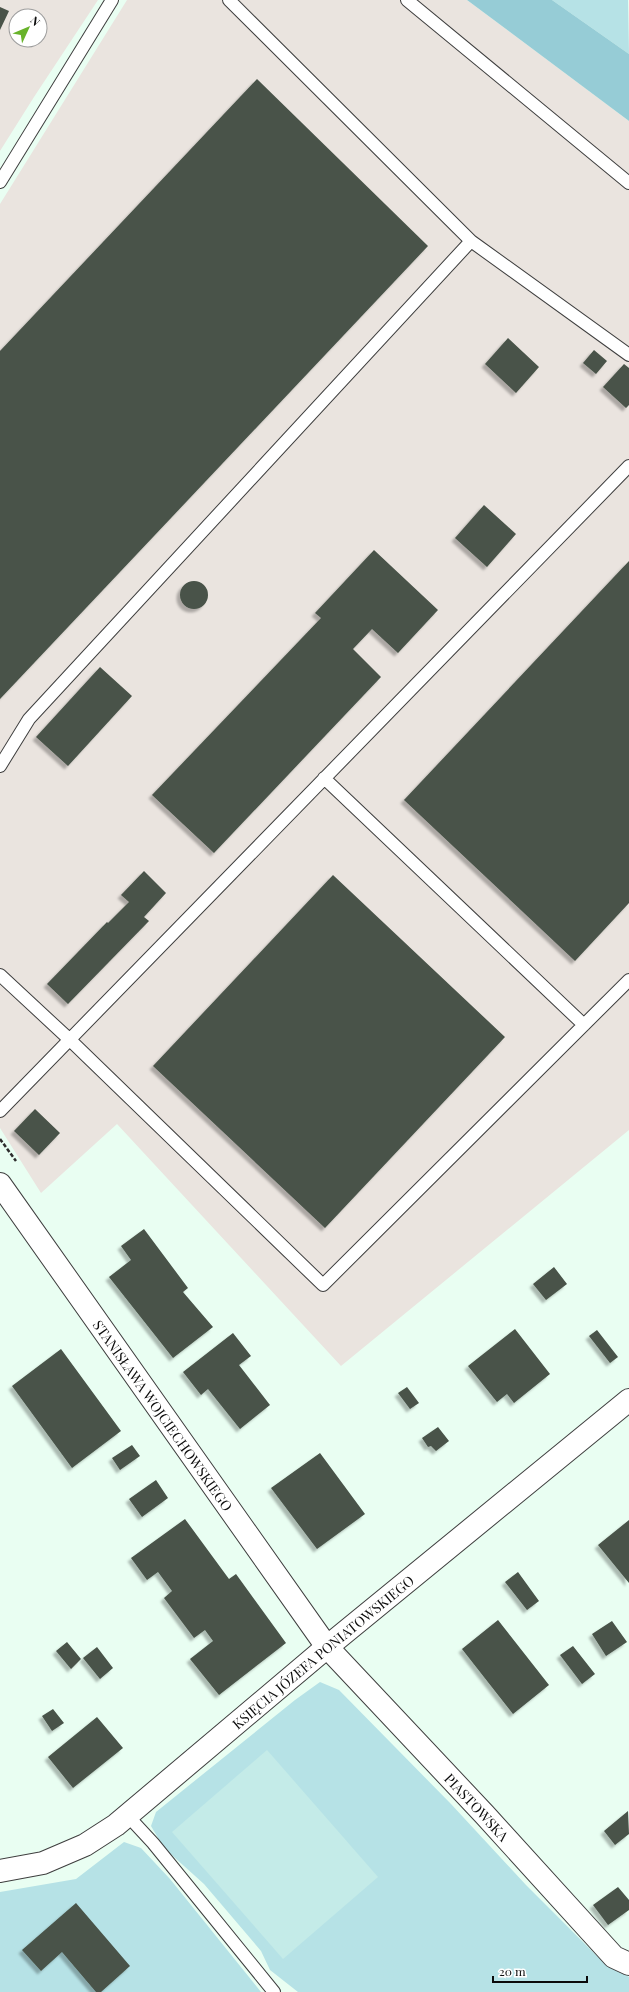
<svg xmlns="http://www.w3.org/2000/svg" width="629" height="1992" font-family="'Playfair Display',serif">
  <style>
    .industrial { fill: #eae4df; fill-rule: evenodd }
    .green { fill: #b6e2e6 }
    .forest { fill: #96ccd6 }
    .pitch { fill: #c4ebe8 }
    .building { fill: #485348; filter: url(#shadow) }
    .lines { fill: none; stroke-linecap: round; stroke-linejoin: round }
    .lane-casing { stroke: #3e3e3e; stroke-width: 14 }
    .street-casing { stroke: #3e3e3e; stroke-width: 24 }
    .path { stroke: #2d2d2d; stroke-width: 2.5; stroke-dasharray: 4 2; stroke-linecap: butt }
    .lane { stroke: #fff; stroke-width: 12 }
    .street { stroke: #fff; stroke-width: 22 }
    .labels { text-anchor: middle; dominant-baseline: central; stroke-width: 4; stroke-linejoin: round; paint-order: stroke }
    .street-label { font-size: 14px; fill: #0b0b0b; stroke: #fff }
  </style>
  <defs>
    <filter id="shadow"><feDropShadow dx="-3.5" dy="3.5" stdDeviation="1" flood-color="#0004"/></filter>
  </defs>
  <rect width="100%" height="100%" fill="#e9fef2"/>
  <path class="industrial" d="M0,0h98l-64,97 -34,54zM16,16h24v24h-24z
    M127,0h340l162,121v1009l-288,236 -224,-242 -76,69 -41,-65v-924z"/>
  <path class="green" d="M552,0h76l1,54z
    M320,1682l19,8 112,114 75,81 75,75 28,17v15h-331l-28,-22 -9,-19 -57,-67 -40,-36 -13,-22 5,-14 139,-112z
    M124,1842l17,6 29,31 91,113h-261v-100l76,-13z"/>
  <path class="forest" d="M467,0h85l77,54v67z"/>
  <path class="pitch" d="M267,1750l111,127 -95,82 -111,-127z"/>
  <path class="building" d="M0,7l9,4 -9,19z
    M257,79l171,167 -428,453v-348z
    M508,338l31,29 -23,26 -31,-29z
    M594,350l13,11 -11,13 -13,-11z
    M624,364l5,4v37l-3,3 -23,-21z
    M484,505l32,29 -29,33 -32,-29z
    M374,550l64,60 -40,43 -26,-24 -19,20 28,28 -167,176 -62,-58 169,-177 -6,-5z
    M629,561v342l-54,58 -171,-161z
    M180 595a14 14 0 1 1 28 0a14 14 0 1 1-28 0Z
    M100,667l32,29 -64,70 -32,-29z
    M144,871l22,22 -22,24 5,4 -81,83 -21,-20 60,-62 1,1 21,-21 -8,-7z
    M333,875l172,162 -180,191 -172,-162z
    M35,1109l25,24 -21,22 -25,-24z
    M144,1229l44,59 -5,4 30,35 -40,31 -64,-81 22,-17 -10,-14z
    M554,1267l13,17 -21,16 -13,-16z
    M515,1329l35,45 -36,29 -7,-9 -10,8 -29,-36z
    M597,1330l21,27 -8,6 -21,-27z
    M233,1333l18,23 -12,9 31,40 -30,24 -32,-40 -7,6 -18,-23z
    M61,1349l60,82 -49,37 -60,-82z
    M407,1387l12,16 -9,6 -12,-16z
    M438,1427l11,14 -13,10 -5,-5 -3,1 -6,-9z
    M132,1445l8,11 -20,14 -8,-12z
    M320,1453l45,61 -48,35 -46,-61z
    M156,1480l12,18 -26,19 -13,-18z
    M185,1519l44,60 7,-5 50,69 -67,52 -29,-36 23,-18 -8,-11 -11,8 -30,-40 8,-7 -14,-19 -11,8 -16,-22z
    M629,1520v63l-31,-38z
    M518,1572l21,29 -12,9 -22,-28z
    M498,1620l51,65 -36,29 -51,-65z
    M612,1621l15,21 -21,14 -14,-22z
    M67,1642l14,17 -10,10 -15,-18z
    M573,1646l22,28 -13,10 -22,-29z
    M97,1647l16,21 -13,11 -17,-21z
    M53,1709l11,14 -12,8 -10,-15z
    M97,1717l26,31 -50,40 -25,-31z
    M628,1811l1,23 -14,11 -11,-14z
    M618,1887l11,13v10l-21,15 -15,-20z
    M76,1903l54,63 -29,26h-5l-34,-40 -21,19 -19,-21z"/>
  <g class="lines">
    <defs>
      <path id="lane" d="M229,0l242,241 158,114
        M407,0l222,183
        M0,182l112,-182
        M0,766l29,-47 442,-478
        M324,778l260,247
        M0,975l69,64 254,246 306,-305
        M0,1111l629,-645
        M127,1815l26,28 121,149"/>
      <g id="street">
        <path id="s1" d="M0,1184l327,463 158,168 129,142 15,7"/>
        <path id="s2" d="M0,1871l43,-8 42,-18 31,-20 211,-178 302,-247"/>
      </g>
    </defs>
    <use href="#lane" class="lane-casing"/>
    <use href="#street" class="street-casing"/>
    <path class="path" d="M0,1139l16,22"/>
    <use href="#lane" class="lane"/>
    <use href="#street" class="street"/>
  </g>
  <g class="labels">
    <g class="street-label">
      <text stroke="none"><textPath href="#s1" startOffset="283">STANISŁAWA WOJCIECHOWSKIEGO</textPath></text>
      <text stroke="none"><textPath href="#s2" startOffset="396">KSIĘCIA JÓZEFA PONIATOWSKIEGO</textPath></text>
      <text stroke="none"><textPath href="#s1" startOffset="786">PIASTOWSKA</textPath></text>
    </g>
  </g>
  <g transform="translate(28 28) rotate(46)"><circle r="19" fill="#ffffff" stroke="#9d9d9d"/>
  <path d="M0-3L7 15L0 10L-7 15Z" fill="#68b32a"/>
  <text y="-6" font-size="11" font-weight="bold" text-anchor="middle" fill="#0b0b0b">N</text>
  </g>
  <path d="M493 1976v6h94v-6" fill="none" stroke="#0b0b0b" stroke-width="2"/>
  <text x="499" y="1976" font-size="12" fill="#0b0b0b" stroke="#ffffff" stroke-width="3" paint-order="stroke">20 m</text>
</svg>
